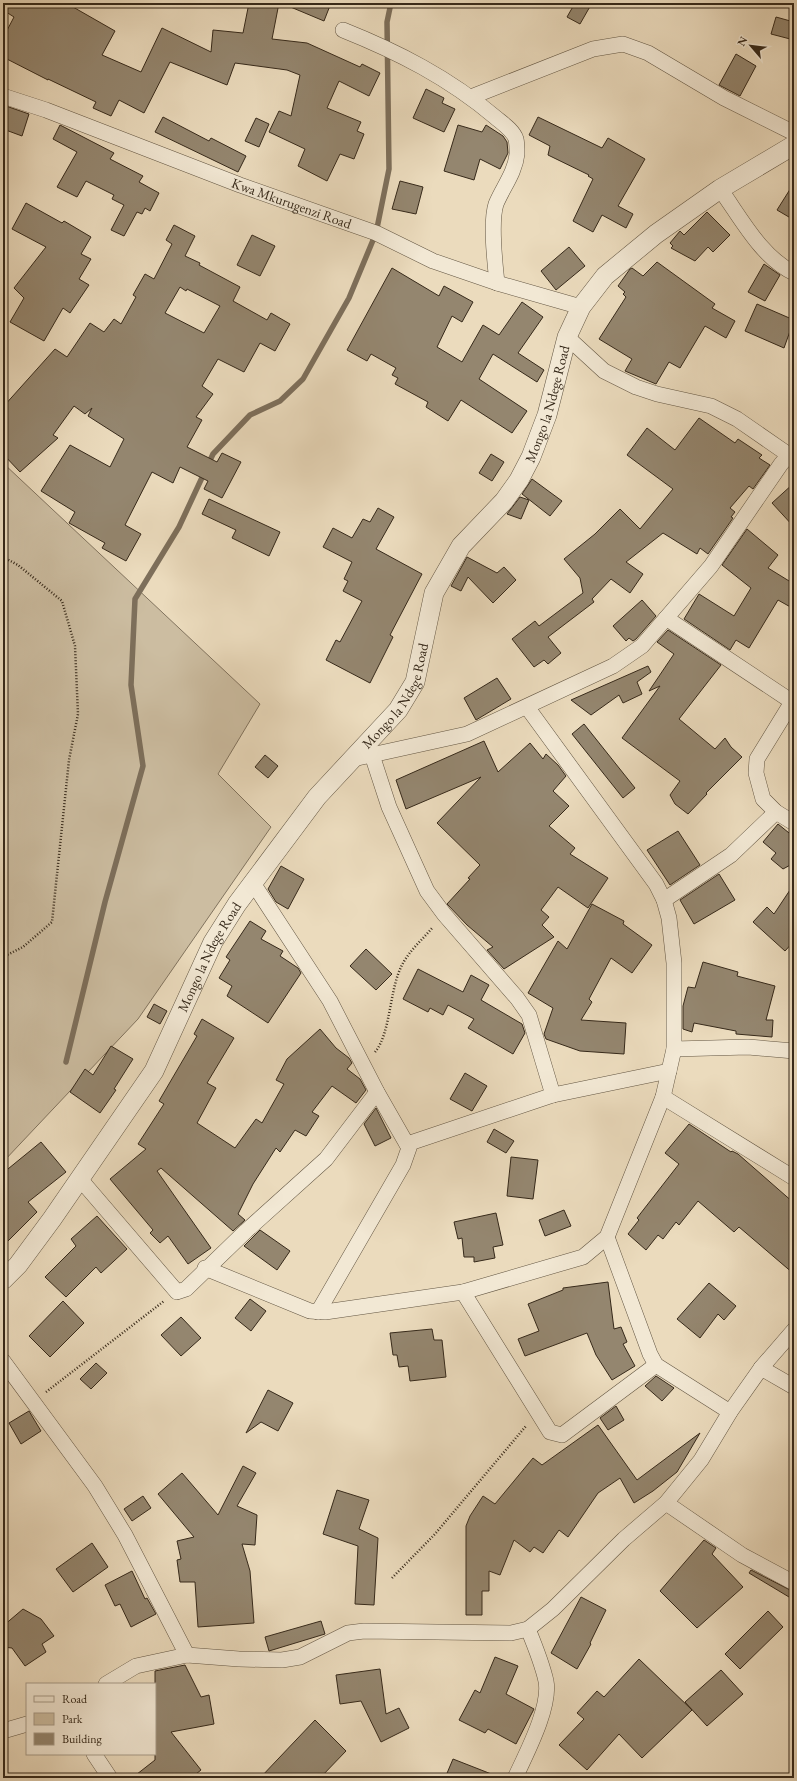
<svg xmlns="http://www.w3.org/2000/svg" width="797" height="1781" font-family="'EB Garamond',serif">
  <style>
    .green { fill: #ccbda1; stroke: #81735e }
    .lines { fill: none; stroke-linecap: round; stroke-linejoin: round }
    .stream { stroke: #7d6f5b; stroke-width: 5.5 }
    .building { fill: #94866f; stroke: #36291a; fill-rule: evenodd }
    .minor-casing { stroke: #635643; stroke-width: 16 }
    .tertiary-casing { stroke: #635643; stroke-width: 20 }
    .path { stroke: #36291a; stroke-width: 2.5; stroke-dasharray: 1 2; stroke-linecap: butt }
    .minor { stroke: #f2e8d4; stroke-width: 15 }
    .tertiary { stroke: #f2e8d4; stroke-width: 19 }
    .labels { text-anchor: middle; dominant-baseline: central; stroke-width: 3; stroke-linejoin: round; paint-order: stroke }
    .street-label { font-size: 14px; fill: #36291a; stroke: #f2e8d4 }
  </style>
  <rect width="100%" height="100%" fill="#ebdbbd"/>
  <filter id="stains"><feTurbulence type="fractalNoise" baseFrequency=".005" numOctaves="4"/><feColorMatrix values="0 0 0 0 .2 0 0 0 0 .09 0 0 0 0 .02 0 0 0 .5 -.17"/></filter>
  <radialGradient id="worn" r=".72"><stop offset=".6" stop-color="#630" stop-opacity="0"/><stop offset="1" stop-color="#630" stop-opacity=".3"/></radialGradient>
  <path class="green" d="M3,463l257,241 -42,70 53,53 -133,192 -135,143z"/>
  <g class="lines">
    <path class="stream" d="M66,1062l39,-160 38,-136 -12,-81 4,-86 44,-72 34,-73 37,-39 30,-14 23,-22 46,-81 27,-65 13,-64 -2,-147 4,-19"/>
  </g>
  <path class="building" d="M3,3h63l49,28 -13,24 39,17 21,-44 49,24 2,-22 30,3 6,-30h30l-7,36 35,4 53,24 2,-3 18,9 -11,23 -30,-15 -12,27 34,14 -4,9 7,3 -10,25 -14,-5 -13,27 -29,-15 7,-17 -36,-17 10,-21 12,5 9,-41 -13,-5 -52,-7 -8,22 -57,-23 -26,51 -25,-13 -8,16 -18,-8 3,-6 -48,-23v1l-45,-23v-19l11,-21 -11,-7z
    M281,3h50l-7,18z
    M575,3h17l-12,21 -13,-7z
    M776,17l18,5v18l-23,-6z
    M736,54l20,12 -16,30 -21,-11z
    M426,89l18,9 -2,5 13,6 -11,23 -31,-14z
    M3,105l26,9 -7,22 -19,-7z
    M163,117l46,24 2,-3 35,18 -8,16 -83,-40z
    M538,117l64,31 6,-10 37,21 -27,47 15,8 -7,14 -24,-13 -9,17 -20,-11 20,-42 -5,-3 1,-1 -41,-20 2,-9 -21,-11z
    M256,118l13,6 -10,23 -14,-6z
    M60,125l54,28 -4,6 33,17 -4,6 20,11 -9,18 -5,-3 -3,6 -5,-2 -13,24 -13,-6 13,-25 -12,-6 2,-4 -28,-14 -9,16 -20,-10 20,-35 -24,-13z
    M458,125l24,7 4,-7 17,11 4,6 1,11 -8,16 -20,-10 -6,21 -30,-9z
    M400,181l23,6 -7,27 -24,-5z
    M794,183v37l-17,-10z
    M26,203l36,20 2,-2 27,16 -10,17 10,5 -12,20 10,6 -19,28 -7,-5 -19,33 -34,-19 14,-24 -10,-10 32,-41 -34,-18z
    M707,212l23,23 -17,17 -5,-5 -13,14 -24,-13 2,-2 -3,-3 10,-12 4,4z
    M174,225l21,11 -10,20 15,7 -1,2 41,22 -7,14 34,19 4,-7 19,11 -15,27 -15,-8 -16,29 -26,-13 -16,27 11,8 -17,23 6,3 -15,27 30,15 5,-9 19,9 -19,36 -18,-9 4,-8 -28,-14 -7,16 -21,-11 -27,53 16,9 -15,27 -24,-13 3,-5 -36,-20 6,-11 -34,-21 29,-46 40,22 14,-28 -36,-23 4,-8 -7,6 -11,-8 -21,29 5,3 -38,34 -17,-18v-47l52,-58 12,8 23,-34 14,9 10,-13 7,5 15,-27 -3,-2 12,-21 9,5 18,-35 -6,-4zM180,287l6,4 1,-2 33,17 -16,27 -39,-20z
    M252,235l23,11 -15,30 -23,-11z
    M569,247l16,19 -29,24 -15,-19z
    M657,262l58,42 -3,4 23,13 -9,17 -21,-12 -25,42 -11,-6 -13,22 -31,-13 7,-12 -33,-20 27,-42 -3,-3 2,-2 -7,-6 12,-17 2,-1 11,8z
    M764,264l16,11 -15,26 -17,-9z
    M392,268l47,28 5,-10 29,16 -11,20 -10,-6 -15,31 25,15 21,-37 16,10 23,-33 21,15 -25,36 26,17 -7,12 -44,-28 -14,25 48,32 -15,22 -51,-33 -13,21 -22,-14 2,-5 -33,-18 3,-6 -6,-3 4,-7 -25,-14 -4,7 -20,-11z
    M757,304l37,16 -10,28 -39,-17z
    M699,418l36,25 3,-4 24,16 -3,3 11,7 -17,24 -4,-3 -19,22 5,4 -4,5 2,1 -25,36 -8,-6 -3,6 -34,-21 -37,29 17,12 -13,19 -19,-14 -19,20 2,3 -46,35 13,16 -13,11 -4,-4 -10,7 -22,-28 23,-18 4,5 44,-33 -3,-15 -16,-19 31,-25 25,-25 20,20 33,-40 -46,-34 20,-27 28,22z
    M491,454l13,8 -12,19 -13,-8z
    M532,479l30,22 -12,15 -28,-22z
    M794,483v44l-22,-24z
    M520,497l9,3 -8,19 -14,-5z
    M209,499l71,33 -11,24 -37,-18 4,-8 -34,-16z
    M378,508l16,9 -18,32 46,25 -32,61 3,2 -23,46 -44,-23 10,-20 4,2 22,-41 -19,-10 5,-10 -4,-2 8,-17 -29,-15 10,-19 19,10 11,-19 7,3z
    M747,529l31,26 -10,13 26,16v25l-16,-9 -29,48 -13,-8 -6,10 -46,-31 15,-25 35,22 17,-28 -29,-23z
    M467,557l30,16 7,-6 12,13 -23,23 -25,-26 -7,14 -10,-5z
    M642,600l14,16 -20,23 -3,2 -4,-3 -3,3 -13,-15z
    M668,630l53,35 -42,54 36,30 10,-11 6,9 11,10 -36,36 1,1 -19,20 -13,-10 -5,-9 10,-14 -58,-43 38,-52 -11,5 25,-37 -17,-12z
    M648,666l3,6 -14,10 5,12 -19,9 -4,-8 -28,20 -20,-15z
    M497,678l14,21 -35,21 -12,-22z
    M584,724l51,64 -12,10 -51,-64z
    M484,741l14,31 32,-29 13,16 3,-5 12,11 8,11 -13,15 16,15 -20,20 26,22 -5,6 38,24 -20,30 -30,-21 -17,23 8,7 -7,8 12,12 -50,32 -17,-19 6,-3 -26,-22 -20,-21 23,-25 -2,-1 12,-13 -43,-42 44,-46 -75,32 -10,-29z
    M265,755l13,11 -10,12 -13,-11z
    M778,824l16,13v26l-11,6 -12,-10 5,-6 -13,-11z
    M678,831l22,34 -30,20 -23,-35z
    M281,866l23,13 -16,30 -12,-7 -8,-13z
    M719,874l16,26 -41,24 -14,-24z
    M794,884v57l-9,10 -32,-29 14,-15 7,7z
    M592,904l32,17 -1,3 29,21 -20,28 -21,-15 -22,41 3,3 -11,18 45,3 -2,31 -44,-3 -34,-12 -2,-5 9,-26 -25,-15 30,-52 9,8z
    M250,921l16,10 -5,8 22,12 -3,5 18,12 3,5 -33,50 -41,-27 5,-10 -13,-8 11,-18 -4,-3z
    M366,949l26,25 -16,16 -26,-24z
    M703,962l35,10 -1,4 38,10 -9,34h7l-1,17 -36,-3v-3l-42,-8 -2,9 -9,-3v-23l5,-19 7,1z
    M418,969l45,23 8,-17 18,10 -8,15 41,24 3,9 -12,21 -45,-26 6,-9 -26,-14 -5,10 -13,-7 -2,4 -25,-13z
    M154,1004l13,7 -7,13 -13,-7z
    M202,1019l32,19 -27,45 9,5 -19,35 38,25 21,-29 6,4 22,-39 -8,-4 11,-21 33,-30 16,19 13,10 3,5 -5,6 13,10 6,11 -10,13 -24,-17 -20,26 7,4 -13,20 -11,-6 -15,22 -4,-4 -23,36 -15,30 7,6 -12,11 -72,-63 -4,3 54,77 -23,16 -20,-28 -8,7 -10,-10 3,-3 -43,-51 36,-30 -8,-5 26,-40 -5,-3 38,-65 -3,-2z
    M111,1046l22,13 -19,30 2,1 -16,23 -30,-21 15,-23 8,6z
    M465,1073l22,13 -15,25 -22,-12z
    M376,1108l15,30 -16,8 -11,-22z
    M689,1124l42,28 1,-1 6,3 56,49v71l-55,-47 -5,5 -36,-31 -19,24 -3,-3 -13,17 -5,-4 -12,15 -18,-16 11,-14 -2,-2 42,-54 -14,-11z
    M494,1129l20,12 -8,12 -19,-11z
    M41,1142l25,30 -38,30 9,10 -34,34v-73z
    M511,1157l27,3 -5,39 -26,-3z
    M564,1210l7,16 -26,10 -6,-16z
    M496,1213l7,32 -10,2 2,11 -21,4v-5h-10l-2,-19 -4,1 -4,-17z
    M97,1216l30,33 -26,24 -5,-6 -30,30 -21,-20 31,-31 -5,-7z
    M260,1230l30,21 -13,19 -33,-24z
    M608,1282l6,47 7,-2 6,15 -4,2 12,22 -23,14 -16,-25 -9,-22 -62,23 -7,-17 21,-8 -11,-27 35,-14v-2z
    M709,1283l27,23 -12,14 -6,-6 -18,24 -23,-19z
    M250,1299l16,12 -15,20 -16,-13z
    M63,1301l21,22 -34,34 -21,-21z
    M181,1317l20,21 -20,18 -20,-21z
    M432,1329l2,11h8l4,37 -36,4 -2,-15 -9,1 -2,-12h-4l-3,-22z
    M96,1363l11,10 -16,16 -11,-10z
    M656,1376l18,12 -12,13 -17,-15z
    M268,1390l25,13 -15,28 -17,-9 -15,11z
    M616,1406l8,14 -16,10 -8,-12z
    M29,1411l12,20 -20,13 -12,-21z
    M598,1425l39,55 63,-47 -23,39 -24,19 -19,12 -14,-25 -22,15 -30,44 -9,-7 -16,23 -9,-6 -4,5 -16,-12 -14,35 -11,-4v20h-7v24h-16v-89l4,-10 13,-20 12,8 38,-46 9,7z
    M243,1466l13,7 -19,33 20,9 -2,30 -13,-1 8,27 4,52 -56,4 -3,-45h-15l-3,-22 4,-1 -4,-18 17,-4 -36,-43 24,-21 36,42z
    M337,1490l32,10 -10,29 19,9 -4,67 -19,-1 3,-58 -35,-12z
    M143,1496l8,12 -19,13 -8,-12z
    M704,1540l12,8 -4,6 31,33 -46,41 -37,-37z
    M92,1543l16,24 -35,25 -17,-23z
    M751,1570l43,22v8l-45,-27z
    M132,1571l13,28 2,-1 9,16 -25,13 -11,-23 -5,2 -10,-21z
    M581,1597l25,13 -16,33 1,1 -14,25 -26,-16z
    M23,1609l18,10 13,17 -12,8 4,8 -21,14 -13,-18 -9,-1v-21z
    M768,1611l15,16 -43,42 -15,-15z
    M321,1621l4,13 -56,17 -4,-14z
    M495,1657l23,9 -12,28 28,15 -18,35 -28,-15 -3,4 -26,-13 16,-30 5,3z
    M639,1659l53,51 -50,48 -23,-24 -32,36 -28,-25 25,-26 -7,-6 20,-22 7,6z
    M185,1665l16,32 8,-2 5,29 -43,8 30,38 -10,8h-59l23,-18v-89z
    M380,1669l6,45 13,-6 10,20 -28,14 -20,-41 -21,3 -4,-29z
    M721,1670l22,24 -36,32 -22,-24z
    M315,1720l31,31 -26,27h-60z
    M453,1759l46,18v1h-54z"/>
  <g class="lines">
    <defs>
      <g id="minor">
        <path d="M343,30c55,22 106,48 152,87 7,6 18,13 21,22 1,4 1,11 1,15 -2,19 -14,33 -21,50 -6,19 -1,59 1,79"/>
        <path id="s1" d="M3,96l43,14 194,75 136,48 57,28 64,22 84,24"/>
        <path d="M471,97l122,-48 30,-5 25,9 76,45 70,35"/>
        <path d="M720,189c21,29 41,68 74,84"/>
        <path d="M567,337l37,34 32,16 21,7 54,12 26,13 52,36"/>
        <path d="M666,618l128,85"/>
        <path d="M792,702l-35,57 -1,14 7,26 13,13 18,11"/>
        <path d="M372,755l17,52 38,84 17,23 73,84 12,17 24,80"/>
        <path d="M353,759l114,-25 146,-68 29,-20 69,-80 70,-102 8,-9 5,-1"/>
        <path d="M253,883l77,118 47,91 32,56 -6,17 -85,147"/>
        <path d="M664,900l67,-45 45,-43"/>
        <path d="M674,1049l74,-2 46,4"/>
        <path d="M663,1097l131,81"/>
        <path d="M407,1144l146,-49 116,-24"/>
        <path d="M80,1179l97,113 9,-3 60,-58 80,-72 51,-67"/>
        <path d="M607,1237l43,117 6,11 74,47"/>
        <path d="M205,1268l105,43 15,1 138,-20 120,-35 24,-20 56,-140 11,-48v-86l-5,-45 -5,-18 -8,-16 -129,-177"/>
        <path d="M463,1292l87,140 12,3 94,-70"/>
        <path d="M3,1361l92,125 30,49 62,120"/>
        <path d="M761,1368l33,19"/>
        <path d="M666,1503l76,52 52,28"/>
        <path d="M106,1684l30,-18 51,-11 52,4 43,1 18,-3 48,-24 16,-2 147,2 17,-4 25,-20 71,-70 42,-36 35,-43 29,-48 31,-44 33,-38"/>
        <path d="M3,1731l24,-7"/>
        <path d="M94,1754l16,24"/>
        <path d="M515,1778c11,-24 36,-71 31,-97 -4,-18 -11,-35 -18,-52"/>
      </g>
      <g id="tertiary">
        <path id="s2" d="M3,1280l15,-15 34,-46 102,-148 59,-129 24,-38 80,-107 81,-87 17,-28 19,-89 27,-47 43,-45 15,-21 12,-23 16,-42 20,-78 14,-30 24,-31 51,-42 64,-45 74,-44"/>
      </g>
    </defs>
    <use href="#minor" class="minor-casing"/>
    <use href="#tertiary" class="tertiary-casing"/>
    <path class="path" d="M3,557l15,8 44,36 13,45 3,68 -9,46 -17,162 -29,25 -20,10
      M375,1052c16,-19 14,-62 27,-87 7,-14 21,-26 31,-38
      M46,1392l118,-91
      M392,1578l43,-44 91,-108"/>
    <use href="#minor" class="minor"/>
    <use href="#tertiary" class="tertiary"/>
  </g>
  <g class="labels">
    <g class="street-label">
      <text stroke="none"><textPath href="#s1" startOffset="308">Kwa Mkurugenzi Road</textPath></text>
      <text stroke="none"><textPath href="#s2" startOffset="1045">Mongo la Ndege Road</textPath></text>
      <text stroke="none"><textPath href="#s2" startOffset="709">Mongo la Ndege Road</textPath></text>
      <text stroke="none"><textPath href="#s2" startOffset="385">Mongo la Ndege Road</textPath></text>
    </g>
  </g>
  <rect width="797" height="1781" fill="none" stroke="#ebdbbd" stroke-width="16"/>
  <rect x="4" y="4" width="789" height="1773" fill="none" stroke="#36291a" stroke-width="2"/>
  <rect x="8" y="8" width="781" height="1765" fill="none" stroke="#36291a"/>
  <rect x="26" y="1683" width="130" height="72" fill="#f2e8d4" stroke="#a79c8a"/>
  <rect x="34" y="1696" width="20" height="6" fill="#f2e8d4" stroke="#a79c8a"/>
  <text x="62" y="1703" font-size="12" fill="#36291a">Road</text>
  <rect x="34" y="1713" width="20" height="12" fill="#ccbda1" stroke="#a79c8a"/>
  <text x="62" y="1723" font-size="12" fill="#36291a">Park</text>
  <rect x="34" y="1733" width="20" height="12" fill="#94866f" stroke="#a79c8a"/>
  <text x="62" y="1743" font-size="12" fill="#36291a">Building</text>
  <g transform="translate(751 46) rotate(298)" stroke="#f2e8d4" stroke-width="3" paint-order="stroke">
  <path d="M0-3L7 15L0 10L-7 15Z" fill="#36291a"/>
  <text y="-6" font-size="11" font-weight="bold" text-anchor="middle" fill="#36291a">N</text>
  </g>
  <rect width="100%" height="100%" filter="url(#stains)"/>
  <rect width="100%" height="100%" fill="url(#worn)"/>
</svg>
